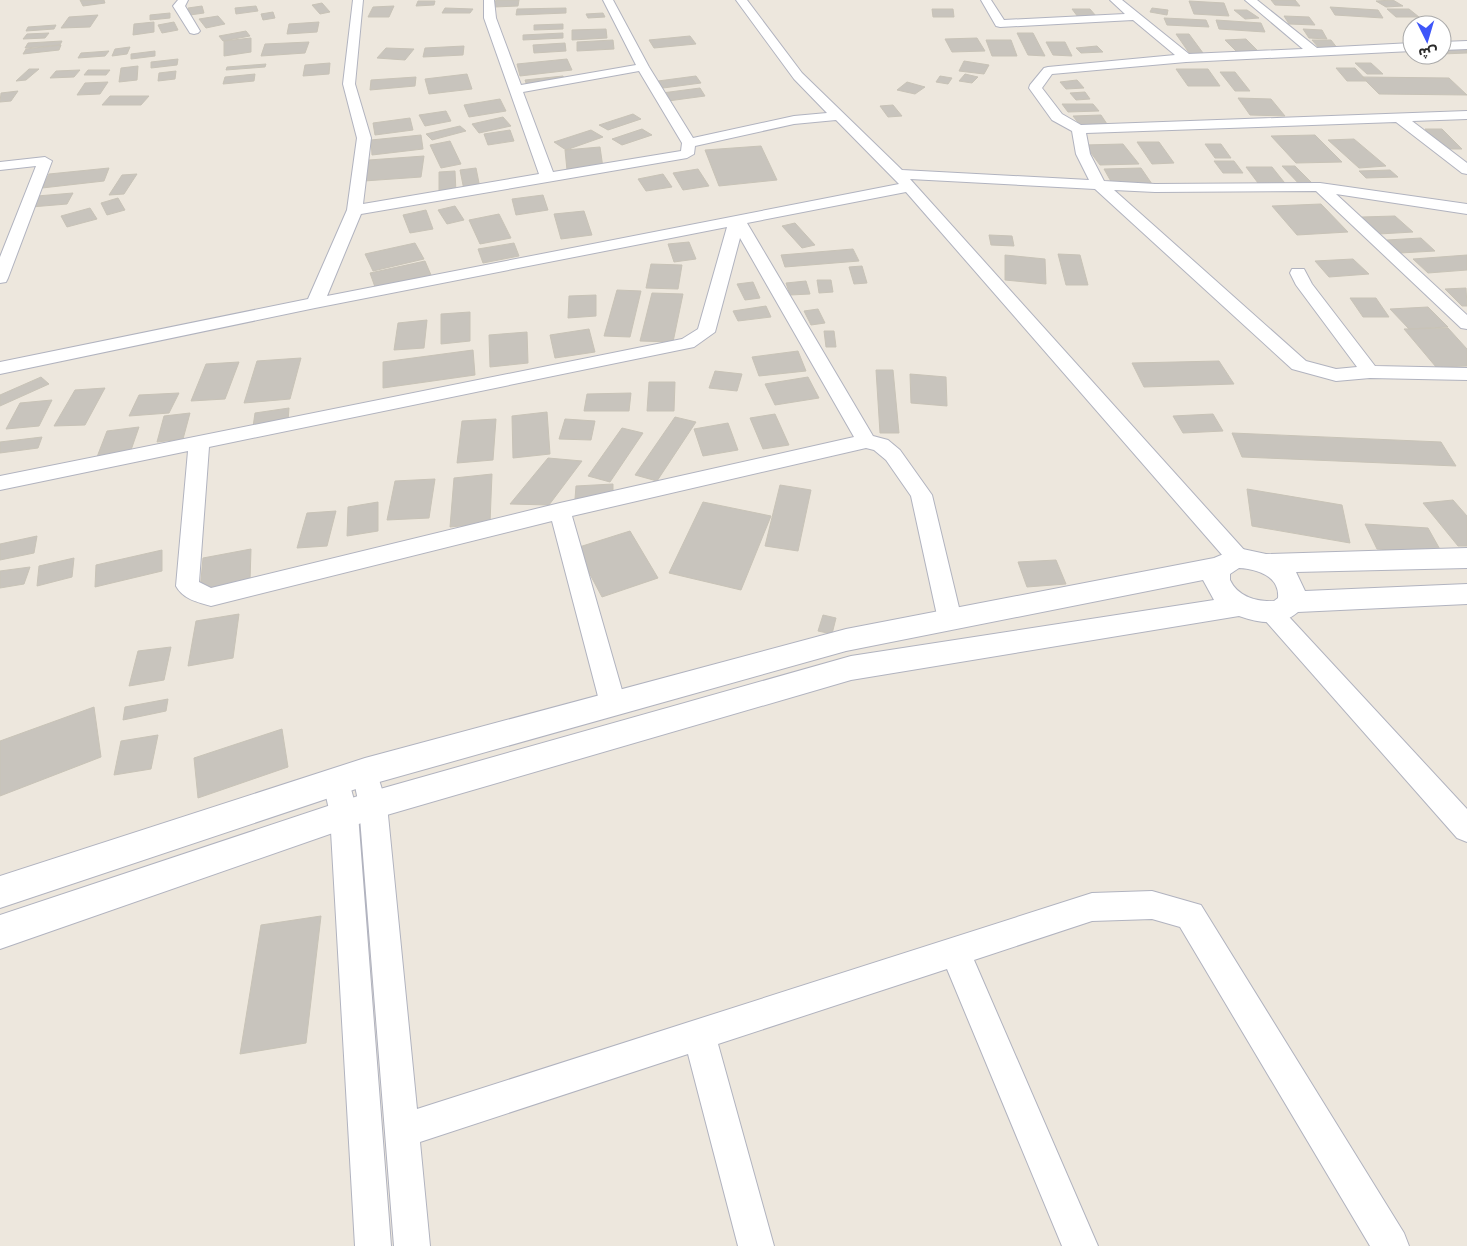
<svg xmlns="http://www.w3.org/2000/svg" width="1467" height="1246" font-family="'Source Sans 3','Noto Sans Arabic',sans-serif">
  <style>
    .building { fill: #c8c4bd; stroke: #c8c3b7 }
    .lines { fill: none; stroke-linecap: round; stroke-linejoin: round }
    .minor-casing { stroke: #b1b3bf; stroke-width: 2 }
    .tertiary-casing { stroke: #b1b3bf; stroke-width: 2 }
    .minor { fill: #fff; fill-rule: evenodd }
    .tertiary { fill: #fff; fill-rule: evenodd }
  </style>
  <rect width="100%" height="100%" fill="#ede7dd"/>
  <path class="building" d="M80,0h24l1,3 -22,3z
    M496,0h23l-1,6 -24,1z
    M1271,0h24l5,6 -25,-1z
    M1393,0l10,6 -17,1 -10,-6z
    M418,1h17l-1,4 -18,1z
    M1189,1l35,2 5,13 -35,-2z
    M322,3l8,9 -10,2 -8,-9z
    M202,6l2,7 -14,2 -2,-7z
    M256,6l2,5 -22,3 -1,-6z
    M394,6l-5,11h-21l5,-10z
    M1330,7l48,3 5,8 -48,-3z
    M445,8l28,1 -3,4h-28z
    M566,8v5l-50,2 1,-6z
    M1152,8l16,2 -1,5 -17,-3z
    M932,9h21l1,8h-21z
    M1072,9h18l6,7 -18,1z
    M1387,9h22l10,8h-23z
    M1234,10h13l12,8 -14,1z
    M273,12l2,6 -12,2 -2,-6z
    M170,13v5l-20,2v-5z
    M603,13l2,4 -17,1 -2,-4z
    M98,15l-8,12 -29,1 8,-11z
    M218,16l7,8 -19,4 -7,-9z
    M1284,16l25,1 6,8 -26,-1z
    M1164,18l42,2 3,7 -42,-2z
    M1216,20l45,3 4,9 -46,-3z
    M154,22v10l-21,3 1,-11z
    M174,22l4,8 -16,3 -4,-8z
    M319,22l-2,10 -30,2 2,-10z
    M563,24v5l-29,1v-5z
    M56,25l-2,4 -28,2 2,-4z
    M606,29l1,9 -35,2v-10z
    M1303,29l19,1 5,9 -18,-1z
    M246,31l4,5 -27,5 -4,-5z
    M49,33l-4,5 -22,1 4,-5z
    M563,33v5l-40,2v-5z
    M1017,33h16l12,23 -17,-1z
    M1176,34h13l17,23h-14z
    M690,36l6,8 -42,4 -5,-8z
    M251,38v14l-27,4v-15z
    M977,38l8,13 -33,1 -7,-13z
    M1246,39l13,13 -21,1 -13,-13z
    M613,40l1,9 -37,2v-9z
    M986,40h25l6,16h-25z
    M1312,40h19l7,9 -19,-1z
    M62,41l-2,4 -35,3 3,-5z
    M309,42l-4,11 -44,3 4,-12z
    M1046,42h19l7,14 -19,-1z
    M565,43l1,8 -32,2 -1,-8z
    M61,45l-2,5 -36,4 3,-5z
    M464,46l-1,9 -40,2 2,-9z
    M1097,46l6,6 -22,1 -5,-5z
    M1442,46h25v7l-25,1z
    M130,47l-3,7 -15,2 3,-7z
    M386,48l28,1 -9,11 -28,-2z
    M109,51l-4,5 -27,2 3,-5z
    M155,51v5l-24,3v-5z
    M178,59l-1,6 -26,3v-6z
    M567,59l5,11 -52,6 -3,-12z
    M964,61l25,4 -5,9 -25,-3z
    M330,63l-1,11 -26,2 2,-11z
    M1355,63h16l12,11h-16z
    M266,64l-1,3 -39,3 1,-3z
    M138,66l-1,14 -18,2 2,-14z
    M1336,68h19l12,13h-20z
    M29,69h10l-13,11 -10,1z
    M1176,69h32l12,17h-32z
    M80,70l-6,7 -24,1 6,-7z
    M88,70h22l-4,5h-22z
    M176,71l-1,8 -17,2 1,-8z
    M1220,72h15l15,19h-15z
    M255,74l-1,7 -31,3 2,-7z
    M467,74l5,15 -43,5 -4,-15z
    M965,74l13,3 -6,6 -13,-2z
    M563,76l2,5 -38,5 -2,-6z
    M696,76l5,7 -38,5 -5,-7z
    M940,76l12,2 -4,6 -12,-2z
    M416,77l-1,9 -45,4 1,-10z
    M1362,77l87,1 18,17 -88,-1z
    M1077,80l7,8 -18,1 -6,-7z
    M108,82l-8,12 -23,1 8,-12z
    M907,82l18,5 -10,7 -18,-4z
    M700,88l5,8 -37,5 -6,-8z
    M18,91l-7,10 -11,1 1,-9z
    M1085,92l5,7 -14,1 -6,-7z
    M110,96h39l-8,9h-39z
    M1238,98l33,1 14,17 -35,-1z
    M500,99l6,12 -37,6 -5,-12z
    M1062,104h31l6,7 -31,1z
    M893,105l9,11 -14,1 -8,-11z
    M446,111l5,10 -26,5 -6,-11z
    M633,114l8,5 -33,11 -9,-5z
    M1101,115l6,9 -27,1 -7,-9z
    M503,117l8,9 -32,7 -7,-9z
    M410,118l3,12 -38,5 -2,-12z
    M460,126l6,5 -34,9 -6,-6z
    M642,129l10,6 -30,10 -10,-6z
    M1425,129h17l20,20h-17z
    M510,130l4,11 -26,4 -4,-11z
    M591,130l12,7 -37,13 -12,-8z
    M421,135l2,14 -51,6 -1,-15z
    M1315,135l27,27 -46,1 -25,-27z
    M1354,139l32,27 -27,2 -31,-28z
    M450,141l11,23 -20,4 -11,-23z
    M1137,142h22l15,21 -22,1z
    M1123,144l16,20 -39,1 -15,-20z
    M1205,144h16l10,14h-16z
    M761,146l16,34 -58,6 -14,-36z
    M600,147l3,21 -36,2 -2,-20z
    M424,156l-3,21 -57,4 5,-21z
    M1214,161h20l9,12h-20z
    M1282,166h13l20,20 -13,1z
    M1246,167h26l16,20h-27z
    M109,168l-5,13 -62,7 7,-14z
    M476,168l4,20 -16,2 -4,-20z
    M1141,168l11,16 -39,1 -9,-16z
    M698,169l11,17 -26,4 -10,-17z
    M1390,170l8,7 -32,1 -7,-7z
    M455,171l1,22 -17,1v-22z
    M137,174l-13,20 -15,1 13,-20z
    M663,174l9,13 -26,4 -8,-12z
    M73,193l-6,11 -36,3 6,-11z
    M543,195l5,15 -32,5 -4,-16z
    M118,198l7,12 -18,5 -6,-12z
    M1321,204l27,28 -51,3 -25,-29z
    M455,206l9,14 -17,4 -9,-14z
    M90,208l7,11 -30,8 -6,-11z
    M426,210l7,19 -23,4 -7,-18z
    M584,211l8,24 -31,4 -7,-25z
    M499,214l12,24 -31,6 -11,-24z
    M1395,216l18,16 -34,2 -17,-17z
    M795,223l20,22 -13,3 -20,-22z
    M989,235l23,1 2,10 -23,-1z
    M1421,238l14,13 -35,2 -13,-13z
    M689,242l7,17 -22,3 -6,-18z
    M415,243l9,16 -51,12 -8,-17z
    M514,243l5,13 -36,7 -5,-14z
    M853,249l6,12 -74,6 -4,-12z
    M1058,254l22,1 8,30h-22z
    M1005,255l40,4 1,25 -41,-4z
    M1467,255v15l-39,3 -15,-14z
    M1353,259l16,15 -40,3 -14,-16z
    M425,261l6,14 -56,12 -5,-14z
    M651,264l31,1 -4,24 -32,-1z
    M862,266l5,17 -13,1 -5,-17z
    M817,280h14l2,12 -14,1z
    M806,281l4,13 -20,1 -4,-12z
    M753,282l7,16 -15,2 -8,-16z
    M1466,288l1,18h-5l-17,-17z
    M617,290l24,1 -11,46 -26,-1z
    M652,293l31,1 -10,48 -33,-1z
    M596,295v21l-28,2 1,-22z
    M1350,298h26l13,19h-26z
    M766,306l5,11 -33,4 -5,-10z
    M1428,307l20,20 -39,2 -19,-20z
    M818,309l7,14 -14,2 -7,-14z
    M470,312v29l-29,3v-30z
    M427,320l-3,28 -30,2 4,-27z
    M1448,328l19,21v17l-31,1 -32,-38z
    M589,329l6,23 -40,6 -5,-23z
    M824,331h10l2,16h-10z
    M527,332l1,31 -38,4 -1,-32z
    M473,350l2,25 -92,13v-26z
    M798,351l8,20 -47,5 -7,-19z
    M301,358l-11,41 -46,4 13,-42z
    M1219,361l15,23 -90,3 -12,-24z
    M239,362l-14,37 -34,2 15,-37z
    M876,370h17l6,63h-19z
    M715,371l27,3 -5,17 -28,-3z
    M910,374l36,3 1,29 -36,-3z
    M41,377l8,7 -49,22v-11z
    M808,377l11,21 -44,7 -10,-21z
    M649,382h26l-1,29h-27z
    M105,388l-20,37 -31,1 21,-36z
    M179,393l-10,20 -40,3 10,-21z
    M631,393l-2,18h-45l3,-17z
    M52,400l-13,26 -33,3 14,-26z
    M289,408l-1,13 -35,6 2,-14z
    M547,412l3,42 -37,4 -1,-42z
    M190,413l-7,26 -26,3 7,-26z
    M775,414l14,31 -26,4 -13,-31z
    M1213,414l10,17 -40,2 -10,-17z
    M675,417l21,5 -39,59 -22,-6z
    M496,419l-3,41 -36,3 5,-42z
    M565,419l30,2 -4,19 -32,-1z
    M728,423l10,27 -35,6 -9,-27z
    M139,427l-9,26 -33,4 10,-26z
    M622,428l21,5 -33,49 -22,-6z
    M1232,433l209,9 15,24 -214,-9z
    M42,437l-4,11 -38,5v-11z
    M548,458l34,3 -33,44 -39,-1z
    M492,474l-2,49 -40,4 4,-49z
    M435,479l-6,39 -42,2 8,-39z
    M613,484v13l-38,2 1,-13z
    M780,485l31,5 -13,61 -33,-5z
    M1247,489l95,16 8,38 -98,-17z
    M1453,500l14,16v30h-9l-35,-43z
    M378,502v29l-31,5 1,-29z
    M703,502l68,14 -30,74 -72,-17z
    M336,511l-9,35 -30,2 10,-35z
    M1365,524l63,4 14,25 -65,-4z
    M630,531l28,47 -56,19 -26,-49z
    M37,536l-3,17 -34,7v-16z
    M251,549l-1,32 -50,10 3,-33z
    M162,550v21l-67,16 1,-22z
    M74,558l-2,19 -35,9 2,-20z
    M1056,560l10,24 -39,3 -9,-25z
    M30,567l-6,17 -24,4v-17z
    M239,614l-6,44 -45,8 8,-45z
    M823,615l13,3 -4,16 -14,-3z
    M171,647l-7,33 -35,6 9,-35z
    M168,699l-2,12 -43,9 2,-13z
    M94,707l7,50 -101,39v-55z
    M282,729l6,38 -90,31 -4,-40z
    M158,735l-7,34 -37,6 7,-34z
    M321,916l-15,127 -66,11 21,-129z"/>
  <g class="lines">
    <defs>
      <path id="minor" d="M178,0h10l-3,6 15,25 -2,2 -4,1 -4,-1 -17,-27z
        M353,0h10l-8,84 16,54 -8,66 176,-30 -55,-156v-18h10l2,18 25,67 115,-20 -33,-65h10l36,67 44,71 101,-22 33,-3 -33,-34 -58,-79h11l55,73 100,97 187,10 -13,-26 -4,-23 -20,-11 -23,-32 1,-3 14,-17 4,-1 127,-12 -42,-35 -133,7 -4,-1 -15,-26h10l13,20 121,-6 -15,-14h12l67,54 114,-5 -58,-49h12l60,48 95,-5v8l-226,11 -134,12 -10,14 20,26 19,11 386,-14v8l-55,2 55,42v11l-5,-1 -66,-51 -310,11 4,21 14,27 51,3 165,-1 147,21v10l-131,-20 131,121v14l-6,-1 -145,-137 -161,1 -41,-2 192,171 30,8 21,-2 -61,-82 -6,-12 2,-4h12l8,15 63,82 92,2v12l-97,-2 -34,3 -44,-12 -197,-180 -185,-10 336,373 3,6 -3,6 -8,2 -8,-2 -324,-372 -159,31 126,213 15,4 12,10 32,45 30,125 -4,6 -8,3 -8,-3 -4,-6 -27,-124 -25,-36 -12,-10 -8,-2 -294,68 54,188 -4,7 -9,4 -9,-4 -4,-7 -48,-183 -341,85c-14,-4 -28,-7 -35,-20l12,-135 -188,39v-14l682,-137 16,-10 29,-102 -412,81 -315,66v-12l308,-63 39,-89 10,-72 -14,-54zM639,71l43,72 -1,8 -128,21 -30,-80zM836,120l63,64 -572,112 34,-82 326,-56 7,-4 1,-8 99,-22zM740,238l114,199 -294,66 -349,85 -12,-6 10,-135 485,-100 21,-15z
        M1467,41v8l-25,1v-8z
        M45,157l7,4 -44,117 -2,4 -6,1v-26l36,-91 -36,4v-8z
        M1271,603l8,3 188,203v33l-10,-4 -194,-220 -4,-6 4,-6z
        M365,760l9,4 13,41 30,304 675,-216 60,-2 49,14 203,328 5,13h-39l-190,-319 -28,-8 -60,2 -118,39 124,286h-36l-115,-277 -229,75 56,202h-36l-50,-192 -268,88 10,104h-36l-35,-441 -7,-33 4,-8z
        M337,771l10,4 11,39 33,432h-36l-25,-432 -7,-31 4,-8z"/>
      <path id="tertiary" d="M1238,548l28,6 201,-6v20l-171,4 9,19 162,-7v20l-169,8c-17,15 -39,11 -59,4l-388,64 -478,139 -373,130v-34l373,-124 478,-135 363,-56 -11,-20 -357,71 -481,135 -365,122v-32l365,-118 481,-129 368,-71zM1239,568c18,1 41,8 39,30l-4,3c-17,1 -36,-4 -44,-21v-6z"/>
    </defs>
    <use href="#minor" class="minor-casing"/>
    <use href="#tertiary" class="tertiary-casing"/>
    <use href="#minor" class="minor"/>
    <use href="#tertiary" class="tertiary"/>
  </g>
  <g transform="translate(1427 40) rotate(175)"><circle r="24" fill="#ffffff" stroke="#aaaaaa"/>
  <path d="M0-4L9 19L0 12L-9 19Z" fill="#3e56f9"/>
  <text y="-8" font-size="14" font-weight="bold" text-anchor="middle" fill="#2b2b2b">ش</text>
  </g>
</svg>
